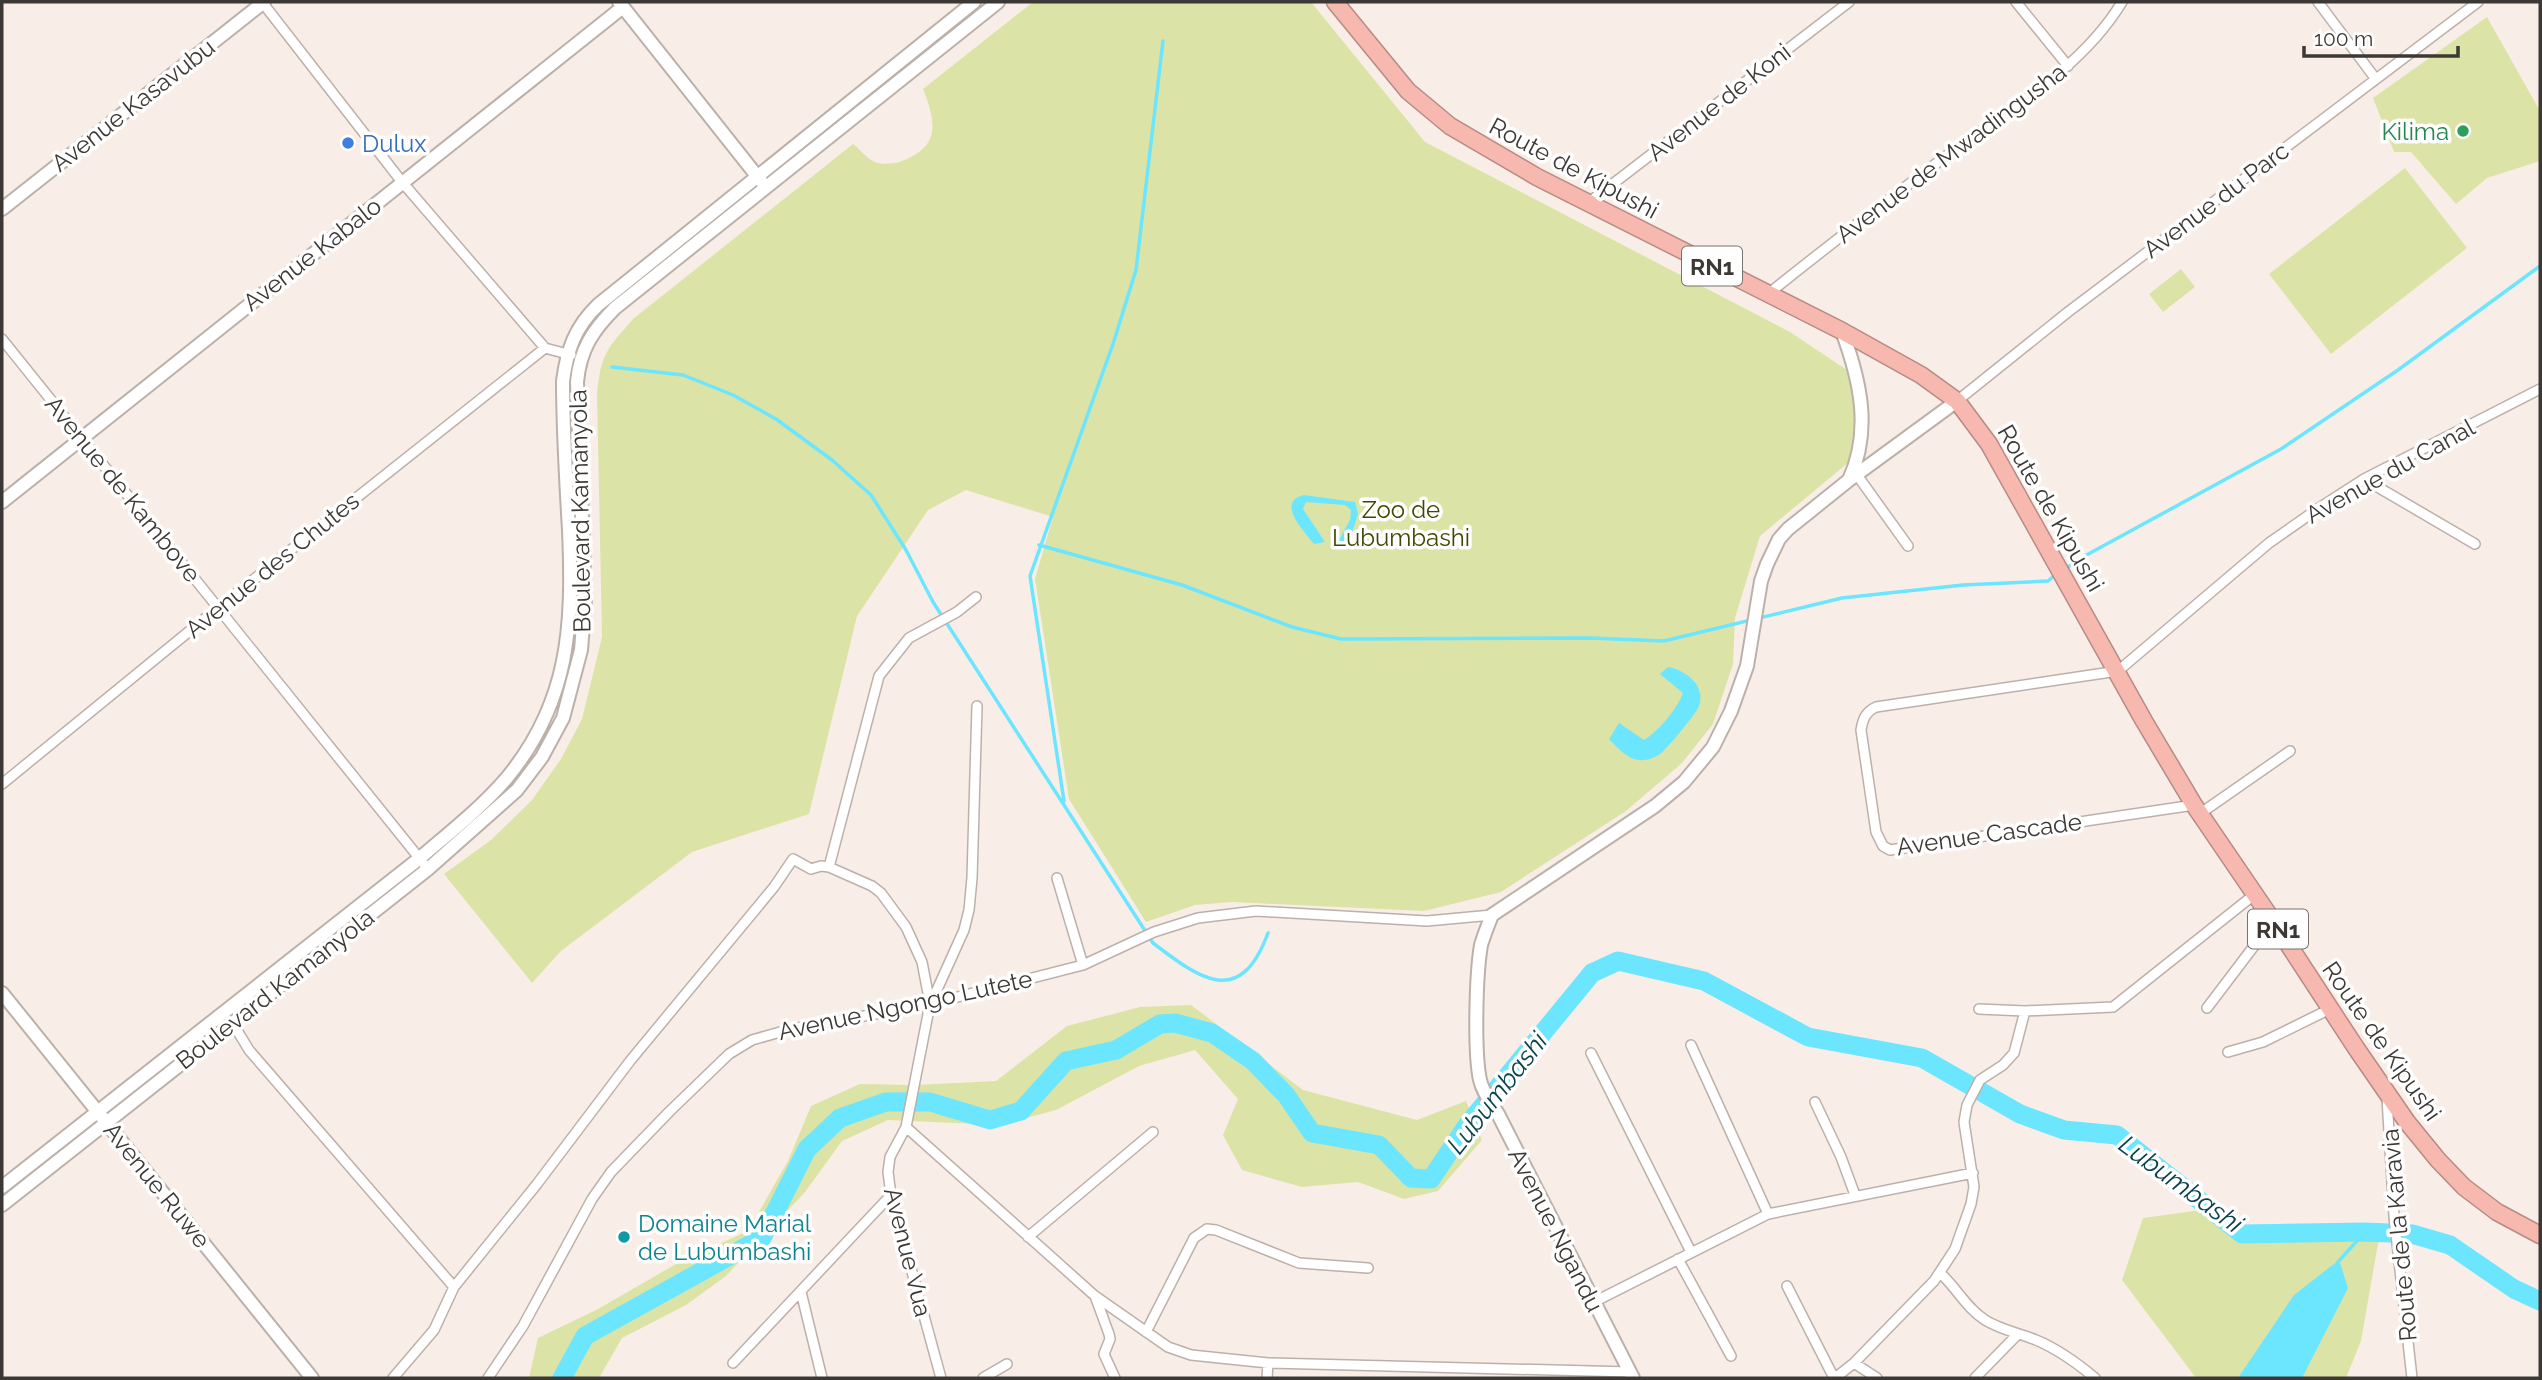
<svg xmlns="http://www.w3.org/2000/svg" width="2542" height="1380" font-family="Raleway,sans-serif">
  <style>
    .green { fill: #dbe4a6 }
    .water { fill: #6ce5fe }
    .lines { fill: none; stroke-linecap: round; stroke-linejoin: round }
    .stream { stroke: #6ce5fe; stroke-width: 3.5 }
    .river { stroke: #6ce5fe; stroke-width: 19 }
    .street-casing { stroke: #bbb1aa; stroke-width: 12 }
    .secondary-casing { stroke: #bbb1aa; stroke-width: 16 }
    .highway-casing { stroke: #b68b84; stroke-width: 19 }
    .street { stroke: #fff; stroke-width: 9 }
    .secondary { stroke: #fff; stroke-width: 12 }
    .highway { stroke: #f7b8af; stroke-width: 16 }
    .leisure-dot { fill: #2e9e5b; stroke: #fefefe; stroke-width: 2.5 }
    .shop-dot { fill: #3f7fe0; stroke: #fefefe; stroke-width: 2.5 }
    .culture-dot { fill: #0f9aa8; stroke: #fefefe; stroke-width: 2.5 }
    .labels { text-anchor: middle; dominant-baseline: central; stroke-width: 7; stroke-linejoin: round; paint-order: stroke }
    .shield { fill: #fefefe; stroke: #767371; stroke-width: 2 }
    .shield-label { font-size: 23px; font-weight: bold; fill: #3c3835 }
    .street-label { font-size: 24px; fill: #3c3835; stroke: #fefefe }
    .leisure-label { font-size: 24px; fill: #27864d; stroke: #fefefe; text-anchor: end }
    .shop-label { font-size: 24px; fill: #366cbe; stroke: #fefefe; text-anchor: start }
    .park-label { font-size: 24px; fill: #424800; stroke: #fefefe }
    .culture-label { font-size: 24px; fill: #0d838f; stroke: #fefefe; text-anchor: start }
    .water-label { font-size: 26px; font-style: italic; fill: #09424c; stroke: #fefefe }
  </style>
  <rect width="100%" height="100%" fill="#f9eee7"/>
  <path class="green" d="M1033,2h278l114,140 365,190 66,44 -1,81 -95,79 -25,82 -2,46 -20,60 -31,39 -56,48 -125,81 -77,19 -192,-9 -37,3 -49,17 -77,-123 -34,-220 18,-62 -87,-27 -38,20 -71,106 -48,198 -117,38 -131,99 -29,32 -88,-109 47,-34 41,-40 29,-41 21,-40 20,-82 -5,-243c4,-41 10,-45 36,-75l220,-175c7,5 14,15 22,18 6,3 20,2 27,-1 39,-15 34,-39 21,-72z
    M2487,17l53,94v50l-53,17 -31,26 -45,-52h-17l-21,-54z
    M2405,168l62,80 -136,106 -62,-80z
    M2181,269l14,18 -32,25 -14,-18z
    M1191,1005l112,85 114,30 49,-19 16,39 -44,51 -34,8 -46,-17 -56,5 -60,-17 -19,-35 15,-36 -43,-49 -56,16 -83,44 -56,15 -112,-5 -46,21 -37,51 -79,84 -40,29 -64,33 -23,40h-70l9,-40 60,-29 85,-49 65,-29 40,-70 23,-55 49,-22 54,1 82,-4 71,-55 73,-19z
    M2201,1210l39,26 76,-4 63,6 -18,103 -15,37h-150l-74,-98 21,-62z"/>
  <path class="water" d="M1304,495l51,7 3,12 -11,35 -9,-7 12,-22 1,-10 -6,-5 -39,-3 -3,7 22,33 -11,2c-10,-13 -39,-42 -10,-49z
    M1668,667c18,3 40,20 30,41 -3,7 -32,42 -38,46 -6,4 -14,7 -21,6 -12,-1 -22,-13 -30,-21l10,-16 25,17c15,-9 33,-31 39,-47l-23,-19z
    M2339,1260l9,28 -46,90h-64l56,-83z"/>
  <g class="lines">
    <path class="stream" d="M612,367l71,8 50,20 43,24 56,41 39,35 35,55 27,52 220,341c47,36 87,66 115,-10
      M1039,545l143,40 110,42 49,12 249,-1 74,3 178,-43 121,-13 85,-4 7,-6
      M2065,569l16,-11 200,-109 117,-79 142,-104
      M1064,801l-34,-225 83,-232 23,-74 27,-229
      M2338,1262l27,-30"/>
    <path class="river" d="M562,1378l23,-42 177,-98 45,-89 33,-31 46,-16h44l60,18 31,-9 45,-50 50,-11 44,-26 15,-1 37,10 41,28 33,34 26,38 67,12 32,33 20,1 37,-55 124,-151 26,-12 86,20 104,56 114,21 98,56 44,16 53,5 125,99 123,-2 47,2 38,11 64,44 26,12"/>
    <defs>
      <path id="street" d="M262,2l140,180 143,166 26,7
        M2016,2l52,64
        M2318,2l57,76
        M1588,203l261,-201
        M1768,294c60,-48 121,-95 182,-141 60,-44 133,-86 172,-151
        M2,339l426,530
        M1957,401l111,-89 410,-310
        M1857,475l51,71
        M2364,479l111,65
        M2,784l217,-177 326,-259
        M2194,805l-304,45 -7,-4 -7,-14 -15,-102c2,-12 5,-18 15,-23l242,-36 151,-128 50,-35 45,-29 176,-90
        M2201,813l89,-62
        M829,867l50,-191 30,-38 48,-26 19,-15
        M1057,878l26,87
        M931,1003l33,-73 5,-20 3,-32 5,-172
        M2207,1008l66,-87
        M1979,1009l46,2 88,-4 142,-113
        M232,1022l17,28 205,237
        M1691,1045l77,169
        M2228,1052l35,-10 67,-33
        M1591,1053l100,199
        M2387,1098l7,118 18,162
        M1815,1102l26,55 14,38
        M906,1127l189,169 73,51 23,8 77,8 362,9
        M1028,1237l125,-105
        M1678,1259l53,97
        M1940,1273c17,15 26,35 45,47 16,10 34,13 51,20 22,9 41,23 59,38
        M1787,1286l47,92
        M801,1292l21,86
        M1095,1296l14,38 1,5 -6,15 11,24
        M1592,1303l176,-89 205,-41
        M1146,1332l48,-94 13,-9 9,1 83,33 69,5
        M733,1363l158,-168
        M1854,1363l23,15
        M393,1378l41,-48 20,-43 83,-103 93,-123 144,-174 19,-28 18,10 10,-3 8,1 43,19 9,7 25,34 16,35 8,42 -24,123 -16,30 -2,15 3,23 50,183
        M488,1378l35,-52 69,-127 19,-27 58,-60 60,-58 23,-14 35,-10 143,-26 153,-39 71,-33 44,-14 58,-7 171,10 65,-6
        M983,1378l24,-14
        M1267,1378l1,-15
        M1835,1378l19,-15 80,-82 21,-32 16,-45 3,-17 -10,-65 3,-17 13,-25 23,-15 11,-12 11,-42
        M1975,1378l42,-43"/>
      <path id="secondary" d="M619,2l142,179
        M2,209l262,-207
        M1842,331c18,49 30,99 7,149
        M2,502l621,-495
        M2,993l310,385
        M2,1187l418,-329c29,-25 60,-49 86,-79 64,-77 67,-154 63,-249 -3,-50 -6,-99 -6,-149 4,-31 12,-54 35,-76l376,-303
        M2,1205l426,-336 89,-79 25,-33 21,-39 18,-68 4,-50 -8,-218c3,-33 16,-52 38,-74l383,-306
        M1633,1378l-135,-264c-7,-11 -15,-21 -18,-34 -6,-28 -4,-106 1,-135 3,-10 7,-20 11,-30l163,-109 29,-24 29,-35 18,-36 16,-45 14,-85 6,-17 12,-25 9,-10 61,-49 108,-79"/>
      <path id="highway" d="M1335,2l73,89 42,35 87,51 305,154 79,44 36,26 32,43 155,277 50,84 79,116 83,127 51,74 31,38 26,27 33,25 43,23"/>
    </defs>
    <use href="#street" class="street-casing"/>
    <use href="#secondary" class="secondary-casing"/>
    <use href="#highway" class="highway-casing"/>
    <use href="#street" class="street"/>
    <use href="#secondary" class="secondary"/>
    <use href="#highway" class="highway"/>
  </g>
  <circle class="leisure-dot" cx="2463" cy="131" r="7"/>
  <circle class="shop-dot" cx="348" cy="143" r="7"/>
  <circle class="culture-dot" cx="624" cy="1237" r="7"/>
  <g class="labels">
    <g class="shield">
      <rect x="1682" y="246.5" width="60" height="39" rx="5"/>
      <rect x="2248" y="909.5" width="60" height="39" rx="5"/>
    </g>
    <g class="shield-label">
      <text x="1712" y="266">RN1</text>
      <text x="2278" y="929">RN1</text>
    </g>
    <g class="street-label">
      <text transform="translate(1719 102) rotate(-38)">Avenue de Koni</text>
      <text transform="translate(133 105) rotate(-38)">Avenue Kasavubu</text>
      <text transform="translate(1951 153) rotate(-37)">Avenue de Mwadingusha</text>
      <text transform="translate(1574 168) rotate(28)">Route de Kipushi</text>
      <text transform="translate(2216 200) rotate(-37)">Avenue du Parc</text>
      <text transform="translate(312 254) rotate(-38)">Avenue Kabalo</text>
      <text transform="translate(2390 471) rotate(-29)">Avenue du Canal</text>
      <text transform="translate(123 489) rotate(51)">Avenue de Kambove</text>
      <text transform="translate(2051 508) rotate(60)">Route de Kipushi</text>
      <text transform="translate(580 511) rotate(-91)">Boulevard Kamanyola</text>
      <text transform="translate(272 565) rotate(-39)">Avenue des Chutes</text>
      <text transform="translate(1989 834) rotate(-8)">Avenue Cascade</text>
      <text transform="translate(275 989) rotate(-38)">Boulevard Kamanyola</text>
      <text transform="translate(905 1005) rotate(-12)">Avenue Ngongo Lutete</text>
      <text transform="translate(2382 1041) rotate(55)">Route de Kipushi</text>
      <text transform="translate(157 1185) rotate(51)">Avenue Ruwe</text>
      <text transform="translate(1556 1230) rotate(63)">Avenue Ngandu</text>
      <text transform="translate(2399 1235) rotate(-95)">Route de la Karavia</text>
      <text transform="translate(908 1252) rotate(76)">Avenue Vua</text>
    </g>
    <g class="leisure-label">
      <text x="2449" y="131">Kilima</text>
    </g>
    <g class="shop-label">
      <text x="362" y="143">Dulux</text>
    </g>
    <g class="park-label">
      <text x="1401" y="509">Zoo de<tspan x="1401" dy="28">Lubumbashi</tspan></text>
    </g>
    <g class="culture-label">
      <text x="638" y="1223">Domaine Marial<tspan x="638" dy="28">de Lubumbashi</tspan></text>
    </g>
    <g class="water-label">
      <text transform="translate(1497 1093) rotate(-52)">Lubumbashi</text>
      <text transform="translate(2181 1184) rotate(36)">Lubumbashi</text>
    </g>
  </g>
  <rect width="2542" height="1380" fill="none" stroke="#3c3835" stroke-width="7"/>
  <path d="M2304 46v10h154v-10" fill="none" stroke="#3c3835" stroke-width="3.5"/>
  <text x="2314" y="46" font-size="21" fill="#3c3835" stroke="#fefefe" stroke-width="5" paint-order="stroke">100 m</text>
</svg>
